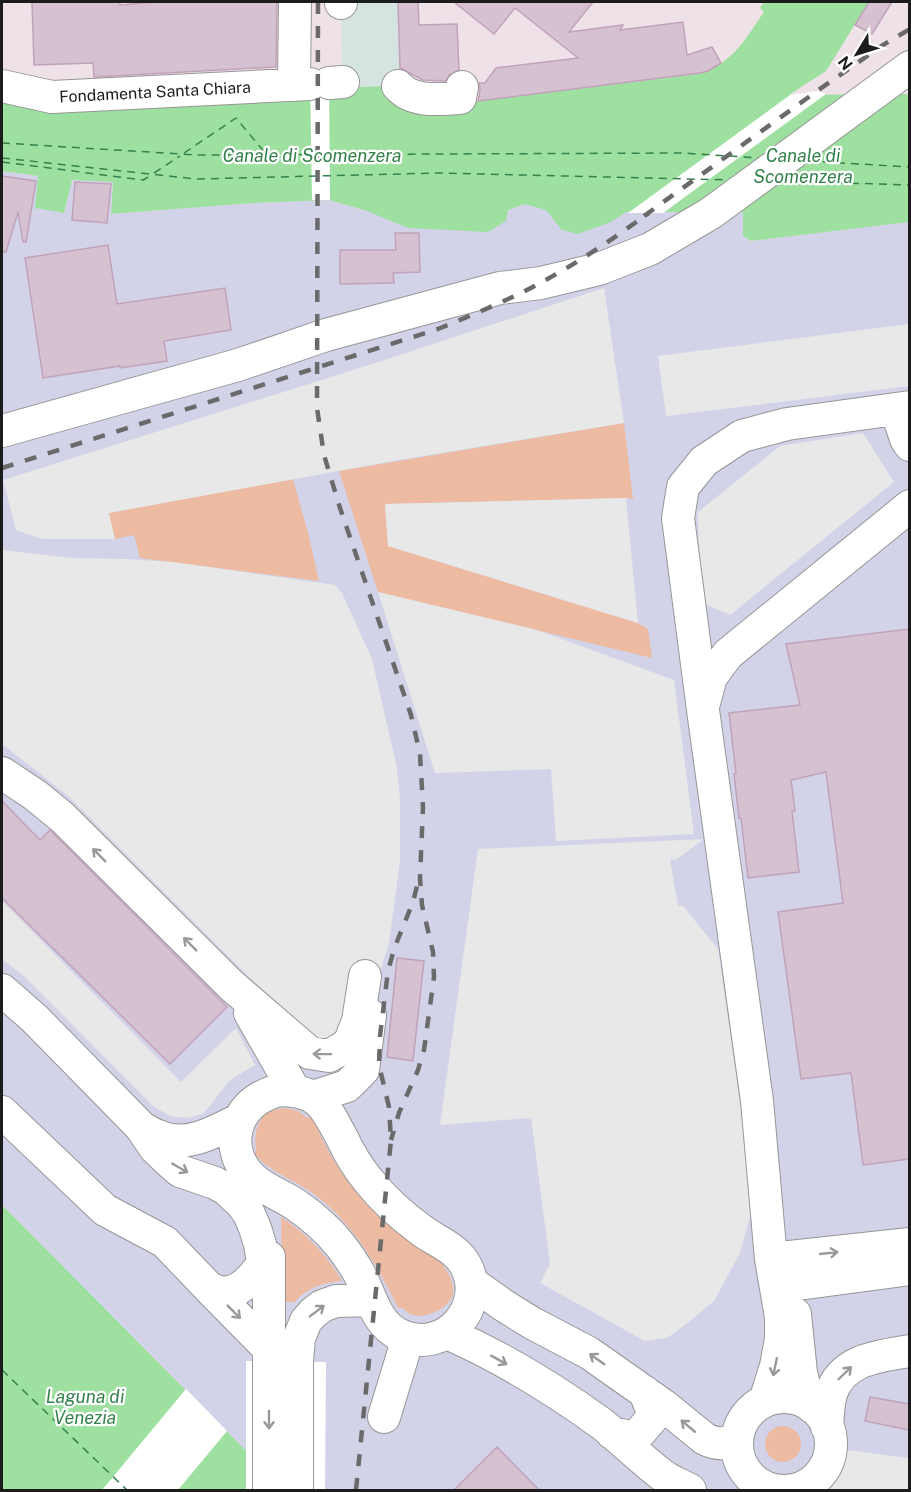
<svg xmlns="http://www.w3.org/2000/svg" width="911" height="1492" font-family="'Public Sans',sans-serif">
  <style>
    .industrial { fill: #d2d3e8 }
    .grass { fill: #edbaa2 }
    .parking { fill: #e8e8e8 }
    .plaza { fill: #d5e4e1 }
    .water { fill: #9ee0a0 }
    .pier { fill: #fff }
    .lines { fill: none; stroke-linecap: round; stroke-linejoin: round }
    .ferry { stroke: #33824b; stroke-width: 1.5; stroke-dasharray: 8 6; stroke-linecap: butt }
    .building { fill: #d6c1d1; stroke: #c1a2ba; stroke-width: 1.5 }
    .minor-casing { stroke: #969696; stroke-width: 34 }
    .minor { stroke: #fff; stroke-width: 32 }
    .rail { stroke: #6a6a6a; stroke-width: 4.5; stroke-dasharray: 12 12; stroke-linecap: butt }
    .oneway { stroke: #999 }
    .labels { text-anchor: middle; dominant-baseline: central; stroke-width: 4.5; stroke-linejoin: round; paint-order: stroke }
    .street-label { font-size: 16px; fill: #1c1c1c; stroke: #fff }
    .water-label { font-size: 18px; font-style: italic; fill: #33824b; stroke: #fff }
  </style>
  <rect width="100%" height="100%" fill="#efe1e8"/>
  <path class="industrial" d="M2,171l37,5 25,37 8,-33 41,2 -2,32 142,-11 77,-3 37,11 141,-1 17,-6 22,6 15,20 49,-8 15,-10h118l-1,24 8,5 158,-19v1268h-624l-283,-285z"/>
  <path class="grass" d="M624,423l9,76 -7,-1 -241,6 3,42 250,77 10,6 4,29 -274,-66 -39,-121z
    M293,479l15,54 11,48 -179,-23 -6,-23 -19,4 -7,-26z
    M286,1108l12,3 9,7 5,-2c28,69 67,111 133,146l-2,4c7,8 13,21 9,31 -6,13 -29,23 -42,17 -3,-1 -5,-4 -7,-6h-5c-21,-43 -45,-85 -84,-114 -19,-14 -45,-22 -60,-41l2,-3c-2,-14 0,-32 15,-39 4,-2 11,-2 15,-3z
    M281,1217c25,16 46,38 61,64 -19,2 -35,6 -47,21h-13z
    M765 1444a18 18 0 1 1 36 0a18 18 0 1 1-36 0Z"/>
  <path class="parking" d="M604,288l20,135 -231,38 -284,52 6,26h-73l-26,-9 -13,-50 366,-115z
    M909,324v62l-243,30 -8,-60z
    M863,433l31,49 -164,133 -30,-13 -2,-90 82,-66z
    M626,498l12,125 -250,-77 -3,-42z
    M2,550l70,8 53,1 48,3 162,23 7,8 30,66 24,104 4,35v63l-11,82 -20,64 -40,36 -16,-5 -34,-31 -210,-210 -26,-21 -41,-32z
    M378,592l159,38 137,50 20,154 -138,7 -5,-72 -116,4z
    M704,839l-27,20 -7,1 8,46h5l35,43 36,254 -14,50 -26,48 -25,21 -22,16 -22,3 -105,-58 10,-19 -19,-146 -91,7 38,-276z
    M2,901l179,181 55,-54 19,37 -25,15 -26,33 -15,5 -19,-2 -17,-10 -128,-129 -23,-18z
    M847,1450l62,8v32h-80l5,-6z"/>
  <path class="plaza" d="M398,2l3,84 -58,1 -2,-83z"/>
  <path class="water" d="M764,2h105l-43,69 -37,24 117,-1 3,2v126l-158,19 -8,-5v-24h-117l-15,10 -33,12 -16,-4 -16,-20 -21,-6 -17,6 -2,11 -18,11 -80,-4 -41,-17 -38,-11 -76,3 -142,11 2,-32 -41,-2 -8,33 -29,-5 3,-32 -36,-5v-73l387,-12 82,16 218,-27c41,-6 54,-33 75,-63l-4,-4z
    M2,1205l283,285h-283z"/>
  <path class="pier" d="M310,74h19l1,126h-18z
    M817,91l9,3 -163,119h-35l162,-118z
    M246,1361l80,1 -1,128h-79z
    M186,1389l41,42 -49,59h-76z"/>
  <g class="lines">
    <path class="ferry" d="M2,143l195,12 485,-2 77,5
      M184,153l52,-35 30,36
      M2,158l194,21 243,-6 292,7
      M809,161l101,6
      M2,162l141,18 7,-4
      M154,173l26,-17
      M781,181l129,4
      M2,1370l125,120"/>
  </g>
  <path class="building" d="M32,2h88v3l36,-3h121l-1,65 -182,10 -1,-14 -59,2z
    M398,2h20l1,23 38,-1 2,46 -10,5 -3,6 -23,-1 -23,-12z
    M454,2h139l-24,30 54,-7 -3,5 63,-8 4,33 25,-8 9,16 -13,8 -8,2 -222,28 2,-11 -1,-7h6l11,-15 82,-10 -63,-50 -21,26z
    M869,2h23l-20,32 -17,-9z
    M2,176l34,5 -10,61h-3l-5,-30 -12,40h-4z
    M75,182l36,2 -4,39 -35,-3z
    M395,233h24l1,39 -27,1 1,10 -54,1v-34h56z
    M108,245l9,59 108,-16 6,42 -67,11 3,20 -47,7v-2l-77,12 -18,-120z
    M909,629v530l-46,6 -12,-92 -50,6 -23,-167 65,-9 -17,-131 -35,8 4,31h-3l7,61 -51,6 -7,-60h-2l-5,-44 2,-1 -7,-60 71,-8 -14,-61z
    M2,801l38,39 10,-10 177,177 -57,57 -168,-166z
    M397,958l27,3 -11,100 -26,-4z
    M870,1397l39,7v26l-44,-9z
    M497,1447l43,44h-87z"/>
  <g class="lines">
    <defs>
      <path id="minor" d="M341,2v1
        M329,83l14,-1
        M294,85l1,-83
        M2,86l50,11 258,-13
        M398,86c15,17 41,13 62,12l2,-11
        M896,409l10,30 4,6
        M2,431l236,-66 88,-30 174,-47 41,-5 58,-14 51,-20 61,-36 199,-146
        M704,703l7,-26 17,-23 182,-148
        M2,773l33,22 27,22 169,168 79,68 19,3 15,-9 6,-6 8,-20 7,-45
        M2,990l32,28 106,108 15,22 17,16 8,7 35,12 11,6 16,15 7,10 6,14 5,16 3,19 6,15
        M250,1013l44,77
        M279,1090c40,0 46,16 63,48 7,15 16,30 26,42 15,19 34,36 53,50 16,12 36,18 45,36 21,41 -21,88 -64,70 -26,-11 -30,-38 -42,-61 -6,-11 -13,-21 -20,-30 -12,-15 -28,-29 -44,-40 -12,-8 -27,-14 -39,-23 -19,-14 -27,-38 -18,-60 7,-18 22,-27 40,-32z
        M313,1097l34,-11 16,-16 7,-55
        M2,1112l103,98 60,32 44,46
        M141,1127c5,3 11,7 17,9 27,13 57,-4 82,-17
        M771,1259l139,-15
        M263,1263c-9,14 -25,33 -44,29 -4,-1 -6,-3 -10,-4l59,60
        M472,1283l31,22 29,18 57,30 74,52 42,34c12,6 20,5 32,1
        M791,1285l119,-16
        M795,1314l6,59 4,16 7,18
        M447,1333c54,24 107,56 155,91 20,16 39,35 60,51 8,6 19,10 28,15
        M737 1444a47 47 0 1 1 94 0a47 47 0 1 1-94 0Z
        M765,1401l11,-35 5,-27v-22l-10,-58 -14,-158 -54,-391 -25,-192 5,-31 21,-26 38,-25 45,-12 123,-17
        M384,1417l24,-79
        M827,1427c1,-12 1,-23 4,-33 10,-35 49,-38 79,-43
        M612,1433l23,5 19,-22 -9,-24
        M269,1490v-233
        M297,1490v-128l2,-24 7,-17 7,-8 9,-7 14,-5 35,-1"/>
    </defs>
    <use href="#minor" class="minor-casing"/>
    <use href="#minor" class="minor"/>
    <path class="rail" d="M318,2l-1,406 7,47 16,53 71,207 9,39 3,53 -3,71 2,27 11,47 1,25 -10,73 -6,20 -19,43 -8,27
      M644,216l173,-125 66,-46 27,-16
      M2,468l436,-139c34,-14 69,-28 102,-46 38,-20 74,-45 109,-70
      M356,1490l35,-350 -2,-33 -10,-42 1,-29 8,-65 6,-22 19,-47 4,-16"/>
  </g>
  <defs><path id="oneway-shaft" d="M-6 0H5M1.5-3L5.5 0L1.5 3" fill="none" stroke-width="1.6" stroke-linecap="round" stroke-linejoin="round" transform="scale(1.5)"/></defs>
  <g class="oneway">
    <use href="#oneway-shaft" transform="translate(99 855) rotate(-135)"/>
    <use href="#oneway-shaft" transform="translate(190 944) rotate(-135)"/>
    <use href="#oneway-shaft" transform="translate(322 1054) rotate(-179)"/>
    <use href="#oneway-shaft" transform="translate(180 1168) rotate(30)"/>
    <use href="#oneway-shaft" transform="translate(829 1253) rotate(-6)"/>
    <use href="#oneway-shaft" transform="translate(317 1311) rotate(-37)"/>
    <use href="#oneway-shaft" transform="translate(234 1312) rotate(45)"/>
    <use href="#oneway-shaft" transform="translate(597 1359) rotate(-145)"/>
    <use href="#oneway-shaft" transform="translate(499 1360) rotate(29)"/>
    <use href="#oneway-shaft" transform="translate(775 1367) rotate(102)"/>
    <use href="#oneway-shaft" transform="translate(845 1373) rotate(-44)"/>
    <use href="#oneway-shaft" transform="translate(269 1420) rotate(90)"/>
    <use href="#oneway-shaft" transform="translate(688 1426) rotate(-140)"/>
  </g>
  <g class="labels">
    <g class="street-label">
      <text transform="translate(155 92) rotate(-3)">Fondamenta Santa Chiara</text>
    </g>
    <g class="water-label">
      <text x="312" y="155">Canale di Scomenzera</text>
      <text x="803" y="155">Canale di<tspan x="803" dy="21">Scomenzera</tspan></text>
      <text x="85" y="1396">Laguna di<tspan x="85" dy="21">Venezia</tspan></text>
    </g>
  </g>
  <rect width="911" height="1492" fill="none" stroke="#1c1c1c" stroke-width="6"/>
  <g transform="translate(857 54) rotate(232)" stroke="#ffffff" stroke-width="4.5" paint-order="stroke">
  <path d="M0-4.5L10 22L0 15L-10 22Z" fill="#1c1c1c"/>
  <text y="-9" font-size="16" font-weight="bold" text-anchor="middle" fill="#1c1c1c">N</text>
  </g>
</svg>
